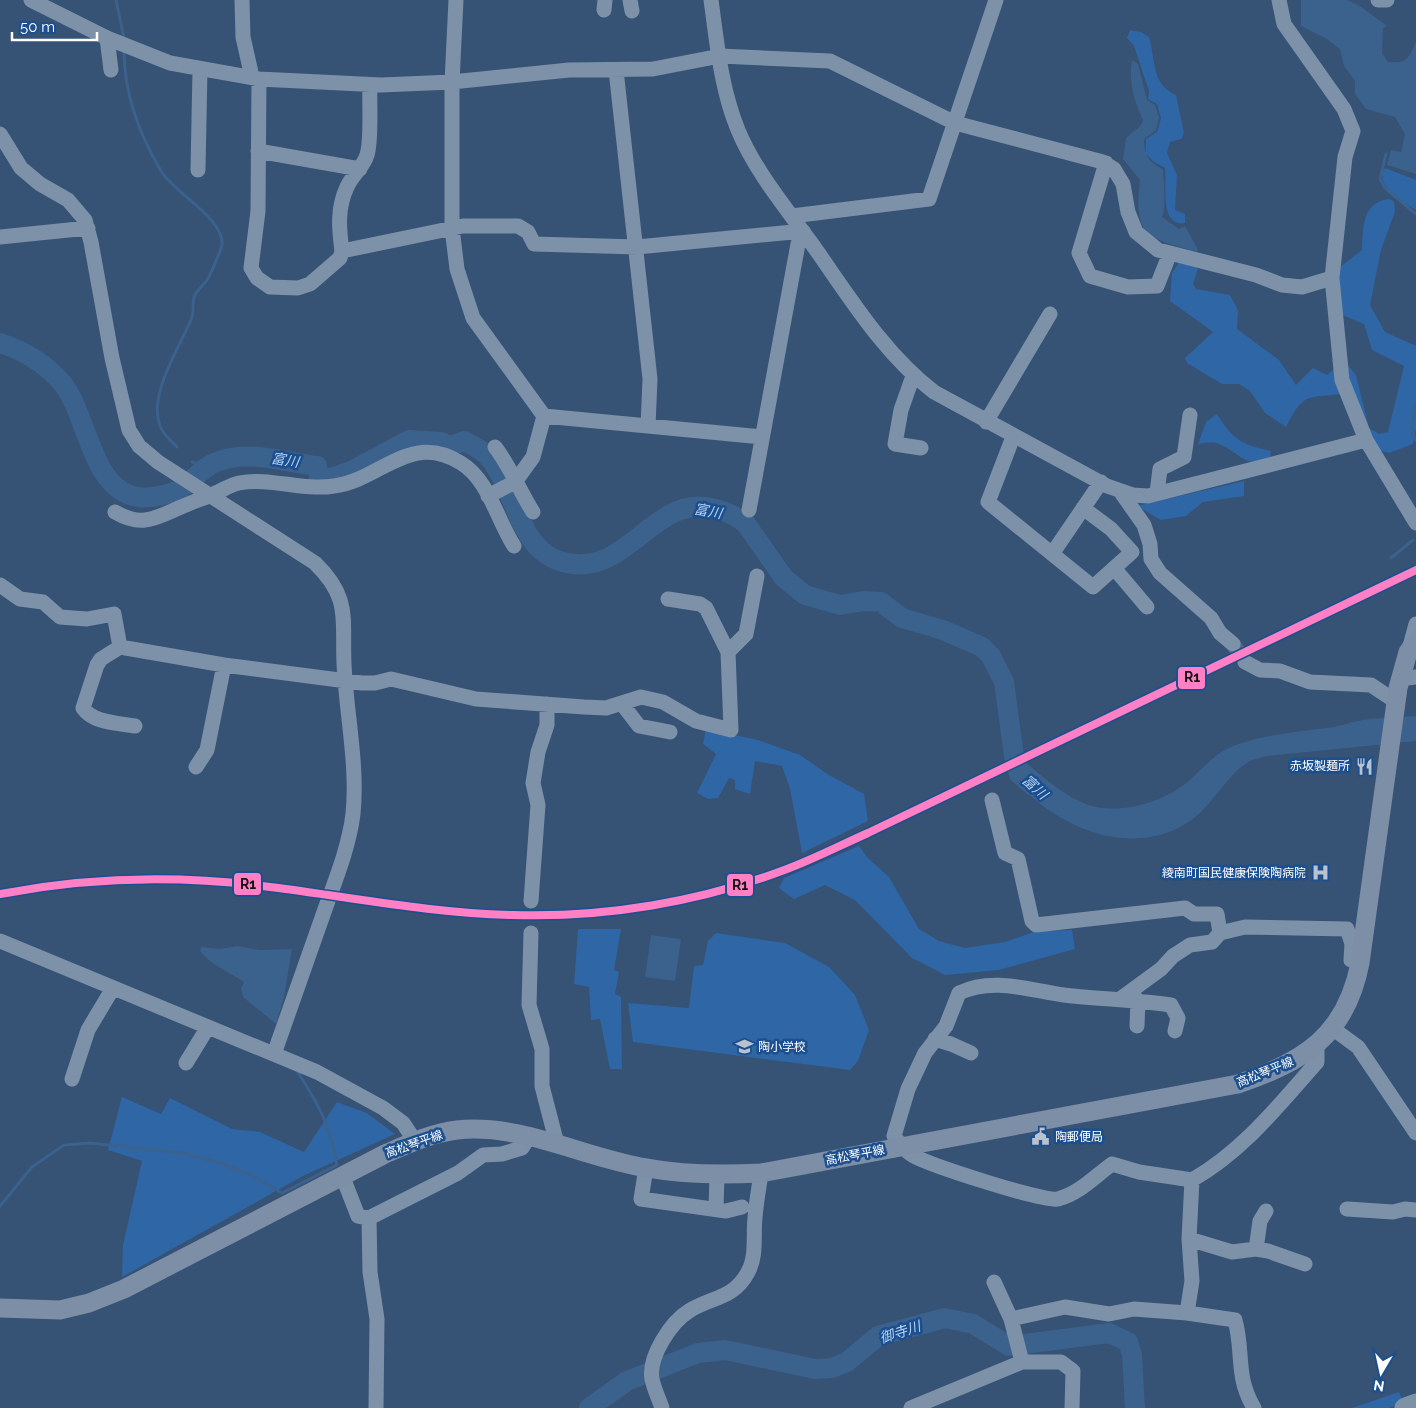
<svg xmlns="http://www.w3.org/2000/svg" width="1416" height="1408" font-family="Raleway,'Noto Sans JP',sans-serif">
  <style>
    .green { fill: #2f66a5 }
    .water { fill: #3b618d }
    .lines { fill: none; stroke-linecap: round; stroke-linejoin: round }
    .stream { stroke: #3b618d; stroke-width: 3 }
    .river { stroke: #3b618d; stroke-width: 20 }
    .minor-tunnel { stroke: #546c89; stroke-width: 15; stroke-dasharray: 15 8; stroke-linecap: butt }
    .minor { stroke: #7d92a8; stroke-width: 15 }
    .major { stroke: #7d8ea7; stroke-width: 19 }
    .highway { stroke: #7e92a7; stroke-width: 21 }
    .rail-1-casing { stroke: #1b4f8f; stroke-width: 11 }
    .rail-1 { stroke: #ff80c5; stroke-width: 8 }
    .labels { text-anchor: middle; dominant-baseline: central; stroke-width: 5; stroke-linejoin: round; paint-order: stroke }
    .poi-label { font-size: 12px; fill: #fff; stroke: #1b4f8f; text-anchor: end }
    .street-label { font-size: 12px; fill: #fff; stroke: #1b4f8f }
    .water-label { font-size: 14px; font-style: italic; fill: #b5d3f5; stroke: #1b4f8f }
    .line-badge { stroke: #1b4f8f; stroke-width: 2 }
    .pale-badge-label { font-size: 14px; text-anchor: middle; font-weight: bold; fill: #111 }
  </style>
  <rect width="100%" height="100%" fill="#365274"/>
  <path class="green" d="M1130,30l11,2 8,5c7,24 2,47 27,58l8,38 -3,6 -11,3 -3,11 10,22 -2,35 10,4v9c-26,4 -18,-39 -20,-55l-11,-6 -8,-8v-15l11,-7 4,-14 -4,-14 -9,-5 1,-8 -15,-45 -7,-8z
    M1385,168l31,12v30c-12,-7 -43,-25 -31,-42z
    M1388,199l6,2 1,11 -14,38 -11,55 15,27 31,14v83l-3,15 -24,9 -11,-3 -29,-66 -1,-19 8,10 13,53 10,6 9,-2 16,-66 -32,-16 -8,-26 -24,-10v-47l22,-17c1,-22 0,-47 26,-51z
    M1180,261l13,2 5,6 -5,15 3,5 34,6 8,15 -1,19 42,31 17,25 17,-17 14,7 7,-6 8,25c-37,4 -38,-1 -56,33l-21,-14 -15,-22 -11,-7h-17l-35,-21 -2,-5 28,-26 -43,-31 2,-28z
    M1217,414c16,26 24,30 54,37l-1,6c-26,13 -30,-5 -51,-13 -6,-3 -15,-1 -21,0l8,-22z
    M1244,481v15l-41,6 -17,14 -25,4 -24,-14z
    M706,729l52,11 42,15 29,20 35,19 4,27 -66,32 -12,-64 -8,-23 -27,-5 -5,33 -15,-5v-9l-6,-2 -11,20 -10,1 -11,-6 19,-39 -13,-10z
    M859,846l8,11 22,20 30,52 20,12 26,7 40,-6 32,-11 35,-1 3,19 -76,21 -54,5 -33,-17 -57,-58 -30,-15 -31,14 -15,-11 5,-10z
    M578,929h43l-7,41 5,2 -4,22 6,3 1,72h-12l-10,-50 -9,1 -2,-33 -15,-3z
    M716,933l69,10 44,24 26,28 14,35 -11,31 -8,9 -217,-28 -5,-39 61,5 5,-42 9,-1 5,-24z
    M122,1097l39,17 9,-16 62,31 28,3 44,20 33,-50 30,11 28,21 -92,42 -181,101 1,-32 19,-84 -34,-11z
    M1399,1392l3,8 -2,4 -12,4h-36z"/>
  <path class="water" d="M1301,0h46l13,6 27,20 -4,2 -1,25 6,9c20,2 20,-4 28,-20v132l-29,-9 4,-15 10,2 4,-18 -10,-17 -29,-8 -11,-15v-13l-11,-15 -4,-17 -13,-10 -26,-13z
    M1132,60l6,4 9,36 8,5 4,12 -3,13 -12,9c1,17 4,23 19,30 1,10 3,41 -1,48l17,12 6,-3 12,22 1,4c-51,-14 -65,-15 -58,-72l-17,-21 3,-21 15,-13 2,-5c-9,-18 -15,-41 -11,-60z
    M1416,716v25l-149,15c-6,2 -14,3 -19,6 -20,12 -37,45 -58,59 -61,42 -144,2 -183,-51l18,-8c17,14 35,30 56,40 32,15 78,2 104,-18 16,-13 28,-30 48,-38 28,-11 63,-14 93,-18 13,-1 24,-6 37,-8 18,-3 35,-2 53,-4z
    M651,935l30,4 -6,42 -30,-4z
    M237,946l22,4 33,-1 -8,48 -8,27 -33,-27 -2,-9 3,-6c-16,-11 -32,-16 -44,-31l1,-4 18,2z"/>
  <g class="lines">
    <path class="stream" d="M116,0l8,38
      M124,50c0,43 15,84 37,121 12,21 64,48 61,74 -1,5 -12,31 -15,35 -3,5 -9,9 -12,15 -4,8 0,17 -4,25 -12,28 -43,75 -31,106 3,8 11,15 17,21
      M1386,154l-6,25 5,9 31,26
      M1416,405c-3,13 -7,22 0,35
      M192,462l13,5
      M1391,558l22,-18
      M0,1206l32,-39 32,-22 26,-2 92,10 35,9 34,13 31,18 55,-28c-6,-38 -19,-62 -40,-94"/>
    <path class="river" d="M0,343c25,8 46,21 63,41 25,32 28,106 75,113 13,2 33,-3 44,-9 13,-9 21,-22 37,-27 32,-11 65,1 98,5l2,12h12l20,-7 58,-31 32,2 10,4 13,-5c10,5 20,10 27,19 25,32 28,91 72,102 65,18 90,-71 153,-53 11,3 21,7 30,15l38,54 21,17 35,10 24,-4 17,1 21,16 41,12 39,17 9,9 13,26 10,74 5,18 14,12
      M589,1408l38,-27 71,-28 27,-3 90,19 17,-1 15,-6 31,-26 67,-18 28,6 36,22 100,-13 19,9 4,13 3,53"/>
    <path class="minor-tunnel" d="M1233,644l12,18"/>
    <path class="minor" d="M31,0l76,38 63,25 89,16 122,6 71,-3 117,-12 84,-1 67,-13 110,5 125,62 148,39 11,7 9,15 5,28 8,20 22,18 98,25 26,10 20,2 30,-9
      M242,0l1,37 9,40
      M456,0l-4,82v146l5,41 16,49 71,98 218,21
      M630,0l2,11
      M711,0c6,43 10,89 27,130 17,41 48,78 74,114 37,52 71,109 122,148l173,94 26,9 15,1 218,-56
      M1279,0l5,24 60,85 9,22 -8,26 -13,121 10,102 24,60 50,83
      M1378,0h9
      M604,10l1,-10
      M107,38l4,32
      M616,70l34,309 -2,47
      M259,79l-1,132 -7,57 6,10 13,9 28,1 12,-4 30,-26 2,-7 121,-25h55l10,6 6,12 103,3 166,-16 -5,13 -49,266
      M0,134l21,34 19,16 28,16 17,20 6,22 21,116 17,72 10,16 19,16 157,101c36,35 27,55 29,100 2,50 14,101 9,151 -4,33 -18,67 -29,98 -17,47 -33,95 -50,142
      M258,151l102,18
      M1106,163l-27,90 11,23 38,11 29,-1 13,-33
      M198,170l2,-101
      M792,216l137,-17 67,-199
      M0,237l88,-9
      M342,251c-3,-22 -5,-43 5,-64 5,-12 16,-19 20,-32 5,-16 2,-52 3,-70
      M913,376l-12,34 -6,34 26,4
      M986,422l64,-108
      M1013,437l-25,65 105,85 39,-35 -21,-23 -28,-21
      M495,447c15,19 24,43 38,65
      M1120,491l24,34 6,19 1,15 9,14 51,45 9,15 13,11
      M1157,493l3,-24 24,-12 6,-42
      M488,496l27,-14 18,-25 11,-41
      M115,512c29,17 43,4 71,-7 8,-4 17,-6 25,-10 9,-3 18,-10 28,-12 31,-6 63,8 95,3 47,-6 76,-55 127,-23 28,17 36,57 53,83
      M1052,554l49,-72
      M1114,568l33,39
      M0,585l20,14 23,3 17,15 27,2 27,-5 6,33 104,18 138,18h13l16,-4 85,20 108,8 22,1 35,-11 22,5 33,19 35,9 -3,-78 -22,-44 -6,-4 -32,-5
      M120,647l-19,12 -4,6 -14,43c10,15 35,15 52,18
      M1409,650l7,-26
      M728,652l18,-18 11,-58
      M1245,662l15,8 20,1 30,11 61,3 24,16
      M1400,679l16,-2
      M622,704l17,22 31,6
      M196,767l11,-17 17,-85
      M992,800l13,53 13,6 14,62 4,4 149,-17 9,6h23l3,19
      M531,901l7,-96 -5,-22 5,-31 9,-27v-21
      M531,933l-2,72 13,44v37l15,58
      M0,941l317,131 66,36 20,15 12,18
      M1120,999l41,-30 12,-13 17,-11 22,-3 8,-9 25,-6 102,2 5,15 -1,16 9,3
      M1137,1026l1,-26
      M1332,1028l26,19 58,86
      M1175,1031l3,-13 -7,-13c-36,-5 -72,-6 -107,-10 -36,-5 -71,-18 -105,-2l-13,33 -21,27 -17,36 -14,47c5,7 10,14 18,19 17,10 131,47 146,44 22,-6 36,-22 54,-35l27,8 53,8c51,-29 87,-75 125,-118v-18
      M935,1039l16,5 20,9
      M186,1063l22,-36
      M72,1079l16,-49 25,-42
      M646,1168l-5,31 85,12 16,-4
      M342,1175l16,41 11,2 89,-45 25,-18 19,-1 20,-6 7,-11
      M1192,1180l-3,59 3,42 -5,32 48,7c9,33 0,56 19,88
      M716,1209l1,-34
      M1347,1209l46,3 12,-3 11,1
      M369,1218l1,54 7,47 -1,89
      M1189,1239l43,13 24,-3 12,2 37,13
      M1256,1249l4,-28 6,-10
      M1011,1319l54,-12 44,7 25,-5 53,4
      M1022,1362h39l12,9 -1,37
      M662,1408c-3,-9 -8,-19 -10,-29 -4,-22 19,-57 37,-68 22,-14 45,-12 59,-39 9,-16 5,-37 7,-54 1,-15 4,-30 6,-45
      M911,1408l111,-46 -11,-43 -17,-37"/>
    <path class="major" d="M0,1308l60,2 29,-7 35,-14 261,-135c23,-10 47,-21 72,-24 65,-7 127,28 190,38 38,7 76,7 114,5l477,-89c65,-22 108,-48 122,-121l38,-275 10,-36 8,-11"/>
    <path class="highway" d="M1405,1408l11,-4"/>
    <defs>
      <path id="rail-1" d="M0,894c89,-17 180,-19 270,-7 81,10 160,26 242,28 93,3 188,-13 275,-46 27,-10 54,-24 81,-36l548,-263"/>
    </defs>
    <use href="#rail-1" class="rail-1-casing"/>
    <use href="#rail-1" class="rail-1"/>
  </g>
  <defs>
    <symbol id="restaurant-bare" viewBox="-9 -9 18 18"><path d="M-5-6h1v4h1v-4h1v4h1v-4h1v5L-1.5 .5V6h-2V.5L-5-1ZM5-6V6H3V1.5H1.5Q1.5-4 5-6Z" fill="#b9c2ce" stroke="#1b4f8f" stroke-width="2.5" paint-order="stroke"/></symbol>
    <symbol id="hospital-bare" viewBox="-9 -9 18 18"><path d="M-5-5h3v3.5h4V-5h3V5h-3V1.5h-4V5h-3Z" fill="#b9c2ce" stroke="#1b4f8f" stroke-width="2.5" paint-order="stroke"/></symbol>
    <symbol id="school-bare" viewBox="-9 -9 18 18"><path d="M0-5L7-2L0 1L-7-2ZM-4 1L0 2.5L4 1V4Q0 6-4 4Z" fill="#b9c2ce" stroke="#1b4f8f" stroke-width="2.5" paint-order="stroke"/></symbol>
    <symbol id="civic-bare" viewBox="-9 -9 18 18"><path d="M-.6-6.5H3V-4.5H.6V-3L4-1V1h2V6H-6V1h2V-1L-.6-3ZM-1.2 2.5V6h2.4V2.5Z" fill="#b9c2ce" stroke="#1b4f8f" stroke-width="2.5" paint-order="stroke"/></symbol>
  </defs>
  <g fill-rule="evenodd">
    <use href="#restaurant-bare" x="1352" y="754" width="25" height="25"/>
    <use href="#hospital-bare" x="1308" y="860" width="25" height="25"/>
    <use href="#school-bare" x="732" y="1034" width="25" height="25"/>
    <use href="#civic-bare" x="1028" y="1124" width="25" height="25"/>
  </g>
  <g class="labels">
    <g class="poi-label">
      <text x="1350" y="766">赤坂製麺所</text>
      <text x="1306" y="873">綾南町国民健康保険陶病院</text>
      <text x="758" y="1047" text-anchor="start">陶小学校</text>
      <text x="1055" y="1137" text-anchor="start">陶郵便局</text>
    </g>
    <g class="street-label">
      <text transform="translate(1265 1072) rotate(-22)">高松琴平線</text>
      <text transform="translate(414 1144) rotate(-19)">高松琴平線</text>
      <text transform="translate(855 1155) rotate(-11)">高松琴平線</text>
    </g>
    <g class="water-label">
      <text transform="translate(285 460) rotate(9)">富川</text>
      <text transform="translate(708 511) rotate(10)">富川</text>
      <text transform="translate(1035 787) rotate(42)">富川</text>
      <text transform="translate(900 1332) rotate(-18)">御寺川</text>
    </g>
  </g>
  <g class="line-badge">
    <rect x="1177" y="666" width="29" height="24" rx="5" fill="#ff80c5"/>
    <rect x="233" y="872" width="29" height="24" rx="5" fill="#ff80c5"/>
    <rect x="726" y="873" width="28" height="24" rx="5" fill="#ff80c5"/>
  </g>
  <g class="pale-badge-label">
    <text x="1192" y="682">R1</text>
    <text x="248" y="889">R1</text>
    <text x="740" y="890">R1</text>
  </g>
  <g transform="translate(1381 1373) rotate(189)" stroke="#1b4f8f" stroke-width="4" paint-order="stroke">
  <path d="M0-4L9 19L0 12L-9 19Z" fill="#ffffff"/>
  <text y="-8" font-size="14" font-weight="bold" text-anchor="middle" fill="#ffffff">N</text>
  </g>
  <path d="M12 32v8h85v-8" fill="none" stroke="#ffffff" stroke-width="2.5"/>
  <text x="20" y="32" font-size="15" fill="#ffffff" stroke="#1b4f8f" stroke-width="4" paint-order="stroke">50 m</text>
</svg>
